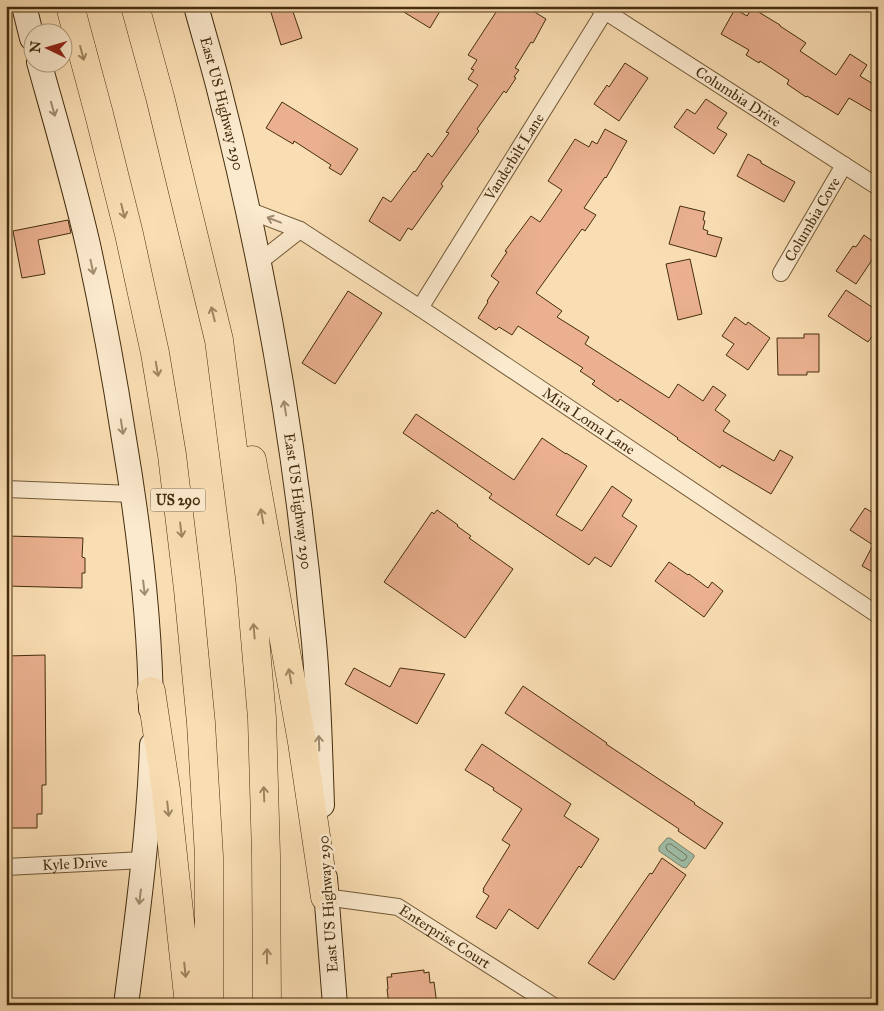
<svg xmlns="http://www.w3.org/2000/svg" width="884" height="1011" font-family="'IM FELL Great Primer',serif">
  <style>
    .water { fill: #9fbda7; stroke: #7b836a }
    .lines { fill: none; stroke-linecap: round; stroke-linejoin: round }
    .shore { stroke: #72755a; stroke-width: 1 }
    .building { fill: #eab08f; stroke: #442d0e }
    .minor-casing { stroke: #725937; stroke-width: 18 }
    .secondary-casing { stroke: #442d0e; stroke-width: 26 }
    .motorway-casing { stroke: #442d0e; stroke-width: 29 }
    .minor { stroke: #fceace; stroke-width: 16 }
    .secondary { stroke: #fceace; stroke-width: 24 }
    .motorway { stroke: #fadeb3; stroke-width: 28 }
    .oneway { stroke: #9f8660 }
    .oneway2 { stroke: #a08c6e }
    .labels { text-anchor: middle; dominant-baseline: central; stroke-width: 5; stroke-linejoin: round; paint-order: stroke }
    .shield { fill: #fceace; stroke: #7b6648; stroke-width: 1 }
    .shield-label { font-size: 14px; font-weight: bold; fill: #442d0e }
    .street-label { font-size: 15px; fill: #442d0e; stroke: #fceace }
  </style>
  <rect width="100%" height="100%" fill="#fadeb3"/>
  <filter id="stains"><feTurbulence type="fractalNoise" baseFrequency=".004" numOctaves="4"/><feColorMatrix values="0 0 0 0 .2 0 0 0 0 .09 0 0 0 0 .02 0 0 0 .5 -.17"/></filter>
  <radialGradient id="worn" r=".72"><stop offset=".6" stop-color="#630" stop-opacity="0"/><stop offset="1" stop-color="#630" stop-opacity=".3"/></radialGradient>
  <path class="water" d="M667,838h3l24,17v2l-8,11 -4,-1 -23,-16v-4z"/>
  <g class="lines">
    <path class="shore" d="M668,844h3l15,11 1,2 -2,3 -3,1 -15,-11 -1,-3z"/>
  </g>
  <path class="building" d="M269,6h22l11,32 -21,7z
    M394,6h49l-13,22z
    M500,6h25l21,13 -13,24 -2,-1 -16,26 4,2 -5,7 2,1 -10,15 -2,-2 -27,38 2,2 -38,53 2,2 -31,44 -4,-2 -8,13 -31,-20 14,-24 8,5 23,-31 1,1 13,-19 4,4 17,-24 -3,-1 32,-47 -10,-6 6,-9 -3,-1 6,-9 -9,-5z
    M752,8l28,17v1l26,17 -6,8 36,24 14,-21 17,11 -7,11 18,11v28l-29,-17 -11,17 -31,-19 -1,1 -19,-13 2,-4 -29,-19 -1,2 -13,-8 3,-5 -28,-16 14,-25 12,7z
    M625,63l23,15 -29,43 -25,-17 13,-19 2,2z
    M706,99l21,14 -10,15 10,6 -13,20 -40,-27 13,-18 8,5z
    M282,102l76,47 -17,26 -12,-7 2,-3 -37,-24 -1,3 -27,-16z
    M605,129l22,12 -21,37 -1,-1 -21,31 12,7 -11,16 -3,-2 -46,64 26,18 -5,6 32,20 -4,7 84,54 9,-14 25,17 10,-15 13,9 -11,15 15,11 -7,10 51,30 6,-11 13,7 -22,37 -49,-29 -2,3 -43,-29 1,-1 -58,-39 -2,3 -26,-18 3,-3 -15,-10 3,-3 -65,-42 -6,9 -13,-8 -3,3 -18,-12 10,-16 -1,-1 12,-19 -8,-6 16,-24 -2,-1 26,-35 9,6 22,-32 -14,-9 27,-42 14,8 3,-6 5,3z
    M748,154l13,7v2l34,19 -11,20 -47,-26z
    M680,206l25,6 -2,8 2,1 -2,8 5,2 -1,3 15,4 -6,19 -47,-13z
    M68,220l3,13 -33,7 7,34 -23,4 -9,-47z
    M864,235l14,10v6l-22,33 -20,-13 17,-25 3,1z
    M690,259l12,55 -24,6 -12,-56z
    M846,290l32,21v17l-10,14 -40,-26z
    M348,291l34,22 -47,71 -33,-21z
    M735,317l11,8 2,-3 22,16 -22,32 -22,-15 8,-11 -12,-8z
    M804,334h15v38h-12v3h-29l-1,-37h27z
    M416,414l98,66 28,-42 24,16v-1l21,13 -31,49 26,16 30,-45 20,14 -10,16 15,10 -26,41 -16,-10 -6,8 -100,-67 3,-4 -89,-61z
    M865,508l13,8v59l-16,-9 11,-21 -23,-15z
    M437,510l21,15 -1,1 14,10 -2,2 44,31 -48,69 -81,-56 48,-70 2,2z
    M6,536l77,2 -1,19 3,1v15h-3v15l-76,-2z
    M669,562l19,13 1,-1 19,14 4,-6 11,9 -19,26 -49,-36z
    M45,655l1,130h-4v29h-5v14h-31v-172z
    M354,668l36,19 10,-19 45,6 -28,50 -72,-40z
    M523,686l84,57 -1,1 89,59 -1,1 29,19 -18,26 -27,-18 1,-2 -174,-116z
    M482,744l89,60 -7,12 35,23 -18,29 -2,-2 -41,63 -29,-20 -13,20 -20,-12 13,-21 -6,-4 1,-3h-1l27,-44 -8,-5 20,-31 -29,-19 1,-2 -29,-18z
    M662,858l24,17 -72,105 -26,-17 62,-90 2,1z
    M424,970v3l5,-1 1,11 4,-1 3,23h-48l-2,-16h1l-1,-12h5l-1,-3z"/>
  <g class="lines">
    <defs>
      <g id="minor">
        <path id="s1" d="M597,6l281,181"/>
        <path id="s2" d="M248,210l52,20 120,78 458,307"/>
        <path d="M258,263l42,-33"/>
        <path id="s3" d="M781,273l63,-108"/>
        <path id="s4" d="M420,308l188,-302"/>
        <path d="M6,489l127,5"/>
        <path id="s5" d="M6,867l138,-7"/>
        <path id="s6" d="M325,897l73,10 154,98"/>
      </g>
      <g id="secondary">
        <path d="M24,6l8,32"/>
        <path id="s7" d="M196,6c7,26 15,52 22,79 47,182 79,369 96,557 5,54 6,109 8,163"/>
        <path d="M39,62c17,61 35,122 49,183 14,64 26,129 36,194 15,89 26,180 27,270"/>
        <path d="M325,878l10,127"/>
        <path d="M126,1005c11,-86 23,-173 26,-260"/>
      </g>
      <path id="motorway" d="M70,6l29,108 30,120 26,119 17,102 16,134 13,134 8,133v149
        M135,6l25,91 59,243 31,240 12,138 4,137 1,150
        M252,460l50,282 23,155
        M151,691l15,99 23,215"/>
    </defs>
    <use href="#minor" class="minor-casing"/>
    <use href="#secondary" class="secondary-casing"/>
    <use href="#motorway" class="motorway-casing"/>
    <use href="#minor" class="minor"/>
    <use href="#secondary" class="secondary"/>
    <use href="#motorway" class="motorway"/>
  </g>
  <defs><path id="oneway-shaft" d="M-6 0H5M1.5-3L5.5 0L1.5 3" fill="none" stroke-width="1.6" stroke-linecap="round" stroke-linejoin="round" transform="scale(1.25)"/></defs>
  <g class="oneway">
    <use href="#oneway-shaft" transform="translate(82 53) rotate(75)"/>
    <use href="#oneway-shaft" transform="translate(123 211) rotate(76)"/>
    <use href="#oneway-shaft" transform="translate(213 314) rotate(-104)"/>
    <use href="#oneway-shaft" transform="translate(157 369) rotate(80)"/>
    <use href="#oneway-shaft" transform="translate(262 516) rotate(-100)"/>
    <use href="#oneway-shaft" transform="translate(181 530) rotate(83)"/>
    <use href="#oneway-shaft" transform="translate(254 631) rotate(-95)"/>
    <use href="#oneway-shaft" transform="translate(290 676) rotate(-100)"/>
    <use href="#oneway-shaft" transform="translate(264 794) rotate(-92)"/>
    <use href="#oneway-shaft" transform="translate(168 809) rotate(84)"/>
    <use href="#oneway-shaft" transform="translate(267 956) rotate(-90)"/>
    <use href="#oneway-shaft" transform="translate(185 970) rotate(84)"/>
  </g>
  <g class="oneway2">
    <use href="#oneway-shaft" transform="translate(53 109) rotate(74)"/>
    <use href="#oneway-shaft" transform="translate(274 220) rotate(-159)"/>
    <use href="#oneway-shaft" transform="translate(92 267) rotate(78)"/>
    <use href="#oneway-shaft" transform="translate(285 408) rotate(-99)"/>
    <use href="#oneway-shaft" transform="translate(122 427) rotate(81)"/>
    <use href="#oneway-shaft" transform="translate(144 588) rotate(83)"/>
    <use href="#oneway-shaft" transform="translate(319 743) rotate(-92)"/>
    <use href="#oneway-shaft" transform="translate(140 897) rotate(97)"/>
  </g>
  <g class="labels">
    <rect class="shield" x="150.5" y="488.5" width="55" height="23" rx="4"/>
    <g class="shield-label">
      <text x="178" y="500">US 290</text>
    </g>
    <g class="street-label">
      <text stroke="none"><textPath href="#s1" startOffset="168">Columbia Drive</textPath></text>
      <text stroke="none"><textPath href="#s7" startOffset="101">East US Highway 290</textPath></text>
      <text stroke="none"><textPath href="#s4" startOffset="178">Vanderbilt Lane</textPath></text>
      <text stroke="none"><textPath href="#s3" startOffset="62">Columbia Cove</textPath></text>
      <text stroke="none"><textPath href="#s2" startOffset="402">Mira Loma Lane</textPath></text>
      <text stroke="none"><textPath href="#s7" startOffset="506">East US Highway 290</textPath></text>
      <text stroke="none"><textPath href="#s5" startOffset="69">Kyle Drive</textPath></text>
      <text transform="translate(328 904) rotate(-94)">East US Highway 290</text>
      <text stroke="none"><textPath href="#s6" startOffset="129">Enterprise Court</textPath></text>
    </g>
  </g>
  <rect width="884" height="1011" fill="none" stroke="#fadeb3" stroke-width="25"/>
  <rect x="8" y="8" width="869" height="996" fill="none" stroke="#442d0e" stroke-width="2.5"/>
  <rect x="12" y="12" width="859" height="986" fill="none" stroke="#442d0e"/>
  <g transform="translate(48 48) rotate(275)"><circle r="24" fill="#fceace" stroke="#b29e81"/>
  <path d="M0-4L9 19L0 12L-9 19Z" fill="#8f2418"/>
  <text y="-8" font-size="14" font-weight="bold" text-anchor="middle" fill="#442d0e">N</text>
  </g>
  <rect width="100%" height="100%" filter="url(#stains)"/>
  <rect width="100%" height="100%" fill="url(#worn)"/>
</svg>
